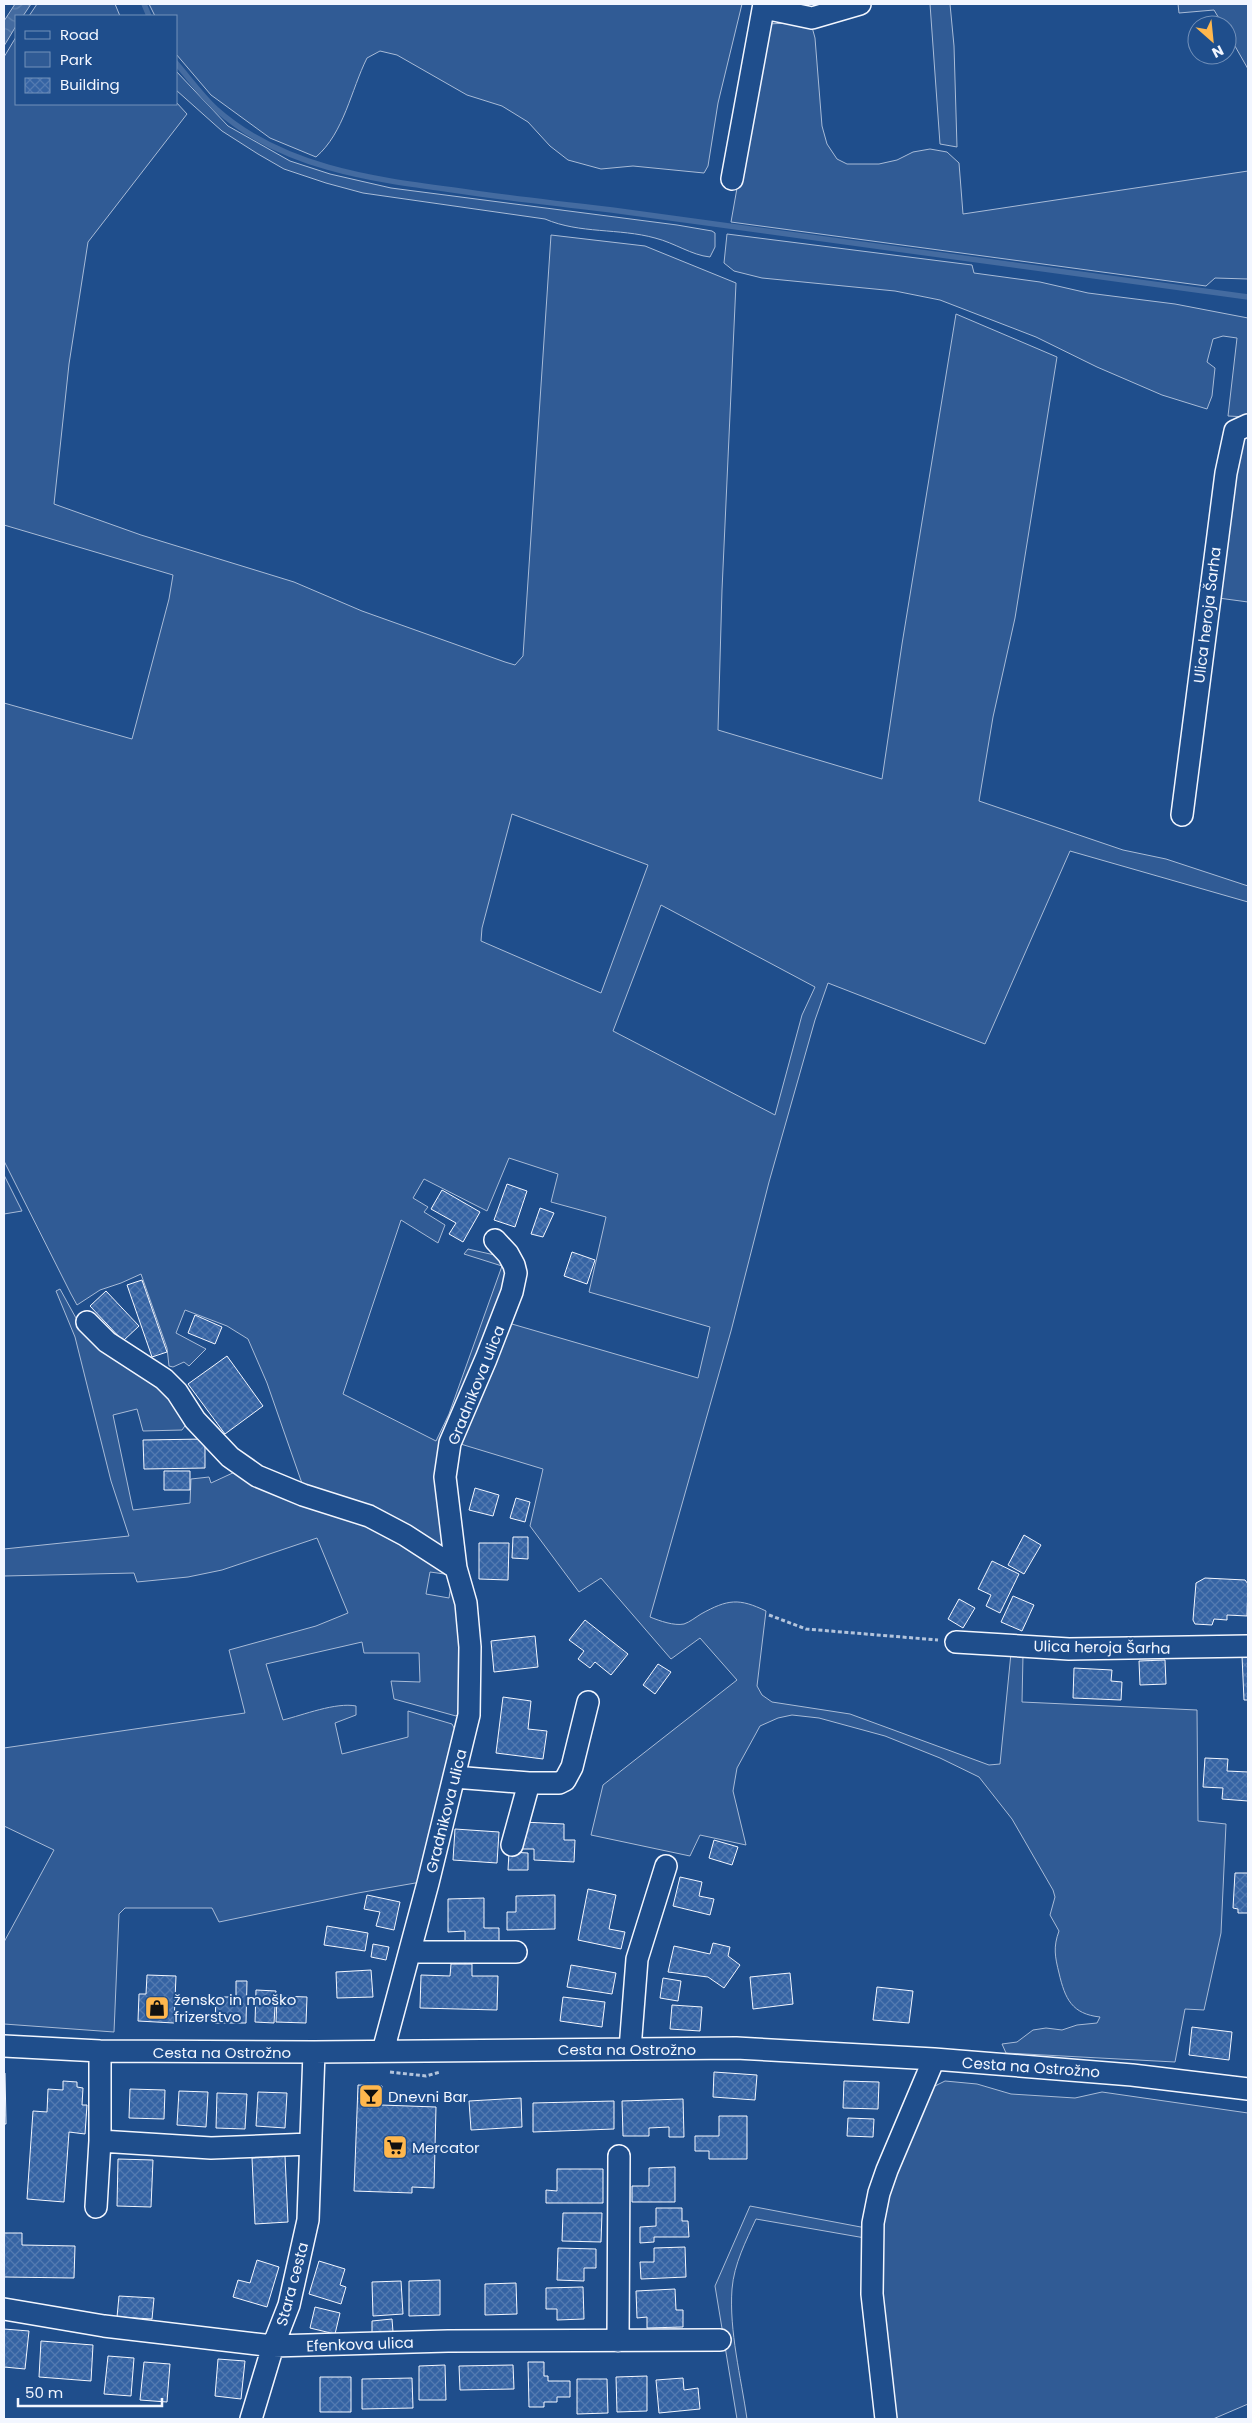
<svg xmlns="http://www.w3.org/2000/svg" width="1252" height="2423" font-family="Poppins,sans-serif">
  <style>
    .green { fill: #305b95; stroke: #a8bbd7; fill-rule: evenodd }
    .water { fill: url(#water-waves); stroke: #a8bbd7 }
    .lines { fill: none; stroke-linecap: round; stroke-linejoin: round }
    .stream { stroke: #446ba0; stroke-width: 5.5 }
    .building { fill: url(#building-cross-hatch); stroke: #f2f6ff }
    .minor-casing { stroke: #f2f6ff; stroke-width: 24 }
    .path { stroke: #b3c4dc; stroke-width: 3; stroke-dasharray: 4 2.5; stroke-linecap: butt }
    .minor { stroke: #1f4e8c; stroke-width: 21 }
    .labels { text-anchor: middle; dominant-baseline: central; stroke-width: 4; stroke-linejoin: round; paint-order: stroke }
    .street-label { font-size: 15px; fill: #f2f6ff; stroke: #1f4e8c }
    .poi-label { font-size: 15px; fill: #f2f6ff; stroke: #1f4e8c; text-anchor: start }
  </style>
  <defs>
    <pattern id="water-waves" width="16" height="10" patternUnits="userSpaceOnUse" patternTransform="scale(1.25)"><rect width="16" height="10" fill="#446ba0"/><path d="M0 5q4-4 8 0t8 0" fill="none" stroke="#5f81ae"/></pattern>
    <pattern id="building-cross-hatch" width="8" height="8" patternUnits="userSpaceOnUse" patternTransform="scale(1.25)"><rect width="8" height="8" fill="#3563a3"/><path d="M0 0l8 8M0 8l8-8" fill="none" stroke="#537ab1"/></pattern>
  </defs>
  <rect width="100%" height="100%" fill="#1f4e8c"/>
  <path class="green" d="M37,4h78l5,12h-91z
    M149,4h593l-24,99 -10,63 -4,7 -71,-7 -32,3 -33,-9 -18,-14 -22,-24 -26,-16 -35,-11 -70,-40 -17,-4 -13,7c-16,32 -23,75 -51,99l-46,-19 -59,-43 -35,-41v-38h-21z
    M930,4h20l4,42 3,101 -17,-3z
    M1178,4h70v65l-21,-37v-7h-4l-9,-15 -35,3z
    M791,23l21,4 3,11 7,88 5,18 10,15 10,5h32l18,-4 16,-8 17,-3 17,3 12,11 4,51 285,-43v108l-33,-1 -9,8 -475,-64 35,-198z
    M16,37v67h160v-2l11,12 -99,128 -19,122 -15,140 87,31 153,47 68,29 143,51 10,3 8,-9 28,-421 94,11 91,37 -14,307 -4,140 164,49 20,-135 54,-330 101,43 -42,261 -22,99 -14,84 144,49 43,9 82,27v16l-178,-51 -85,193 -157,-61 -13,37 -46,162 -38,149 -81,286c10,4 24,9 34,7 6,-2 12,-7 17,-10 27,-15 38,-16 65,-3l-9,75 5,9 10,7 78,12 139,51 11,-1 11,-111 12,2 -1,47 175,8 1,111 28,3 -5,109 -17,77 -19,-1 -10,53 -169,-9 -4,-9 15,-2 16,-12 13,-2 16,2 15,-5 20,-2 3,-6c-28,-3 -35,-18 -41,-44 -4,-16 -6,-26 0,-42l-9,-16 5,-18 -2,-7 -41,-71 -33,-42 -39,-19 -55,-22 -66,-18 -27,-3 -14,3 -18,8 -23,42 -4,23 13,54 -46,-10 -10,21 -99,-21 12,-50 134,-105 -37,-42 -29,21 -70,-81 -22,14 -49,-66 13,-57 -89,-27 51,-120 193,56 12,-51 -121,-35 17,-75 -55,-15 7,-28 -49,-16 -22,53 -63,-32 -11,19 15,9 -4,5 21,13 -7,18 -37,-23 -58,174 93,47 13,-27 53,-148 -38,-12 4,-5 31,7 10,15 -64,171 1,108 -141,-58 -38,-109 -19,-44 -21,-13 -42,-16 -9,23 30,16 -17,17 -5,-4 -11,5 -4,-1 -2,-18 -26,-74 -20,9 -21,7 -23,15 -6,-11 -67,-133v-458l128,36 37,-140 4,-24 -169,-50v-468zM512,814l136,51 -47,128 -120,-52 1,-13zM661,905l154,82 -13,28 -27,100 -162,-84z
    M176,71l52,55 62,35 40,13 61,14 286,37 35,6 3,2v14l-5,10c-19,-2 -35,-14 -55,-19 -36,-10 -75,-4 -110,-19l-182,-26 -37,-10 -42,-14 -26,-15 -36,-23 -46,-41z
    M727,234l245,31 2,8 66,9 48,11 87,11 73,14v99l-20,-1 9,-78 -14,-2 -10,3 -6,23 8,6 -3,28 -5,13 -45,-14 -65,-28 -61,-30 -96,-37 -45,-9 -133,-13 -28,-7 -10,-8z
    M1248,430v172l-37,-5 21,-142z
    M4,1175l18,36 -18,3z
    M60,1289l22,40 81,58 24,36 -5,7 -39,1 -6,-22 -24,6 20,95 57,-7 1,-24 18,-2 2,6 26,-12 118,44 97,60 -22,-3 -4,22 23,4 2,-13 4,1 10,121 -9,9 -62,-17 -3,-18 29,1 -1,-29h-55l-2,-11 -96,22 17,56c20,-5 53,-18 73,-14v9l-21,8 7,31 66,-17v-26l44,13 6,11 -37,147 -63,11 -139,29 -7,-14h-87l-6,6 -5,118 -110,-8v-82l50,-92 -50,-24v-78l241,-35 -16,-63 87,-24 32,-13 -31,-75 -95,32 -34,7 -51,5 -3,-9 -130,3v-27l125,-13 -18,-55 -36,-144 -19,-46z
    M945,2081l32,3 34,10 64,4 27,-6 146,21v291l-35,15h-322l-8,-54 -3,-151 51,-126z
    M750,2206l116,22 -1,10 -109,-19c-10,22 -22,45 -24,70 -3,42 9,88 15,130h-10l-22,-133z"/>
  <path class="water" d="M15,4h16l-8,12h-7v10l-12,20v-25z"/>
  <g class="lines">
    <path class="stream" d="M144,4l5,12
      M176,63c13,15 25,32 40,46 65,58 154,70 237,81 53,8 106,14 159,20l636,87"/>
  </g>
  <path class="building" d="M507,1184l20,7 -12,36 -21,-7z
    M442,1190l38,22 -17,30 -14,-8 7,-11 -25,-14z
    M540,1208l14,5 -11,24 -12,-3z
    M572,1252l23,8 -8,24 -23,-8z
    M142,1280l25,72 -15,5 -25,-72z
    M106,1291l33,35 -16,15 -33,-35z
    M195,1315l27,12 -7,17 -27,-11z
    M227,1356l36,50 -38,28 -37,-50z
    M205,1439v29l-61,1 -1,-29z
    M164,1471h26v19h-26z
    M475,1488l24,7 -6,21 -24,-6z
    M516,1498l14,4 -5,20 -15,-4z
    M1024,1535l17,10 -17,29 -16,-9z
    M513,1537h15v22l-16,-1z
    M479,1543h30l-1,37 -29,-1z
    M992,1561l27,13 -19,39 -14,-7 5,-11 -13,-6z
    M1205,1578l40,2 3,4 -1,32 -20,-1v5l-13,-1 -2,6 -17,-1 -2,-4 3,-37z
    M1013,1596l21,9 -12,26 -21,-9z
    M959,1599l16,9 -12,20 -15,-9z
    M585,1620l43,34 -17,21 -16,-13 -5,6 -12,-9 6,-8 -15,-11z
    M535,1636l3,31 -44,5 -3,-31z
    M1248,1655v45h-4l-2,-44z
    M1165,1660l1,24 -26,1 -1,-24z
    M658,1664l13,8 -16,22 -12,-9z
    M1074,1668l38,2 -1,11 11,1 -1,18 -48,-2z
    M503,1697l28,4 -3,28 19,2 -4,28 -47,-6z
    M1205,1758l23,1 -1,12 21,1v29l-26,-2 1,-11 -20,-1z
    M523,1822l41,2v16h11l-1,22 -40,-2v-11h-12z
    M455,1829l44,3 -2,31 -44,-3z
    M714,1840l24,7 -6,18 -23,-7z
    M509,1852l19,1v17h-20z
    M1235,1873h13v40h-10v-4l-5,-1z
    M680,1877l22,5 -3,14 15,3 -4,16 -37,-9z
    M588,1889l28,6 -7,34 16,3 -4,17 -43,-9z
    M367,1895l33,7 -6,28 -18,-4 4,-14 -16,-3z
    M555,1895v34l-48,1v-18h9v-16z
    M484,1898v30h15v19h-34v-16l-17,1v-33z
    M327,1926l41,7 -3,18 -41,-6z
    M713,1943l17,4 -2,9 12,9 -16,23 -16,-11 -40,-5 6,-26 36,8z
    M373,1944l16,3 -3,13 -15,-3z
    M451,1964h21v12h26l-1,34 -77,-2 1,-33 29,1z
    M571,1965l45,8 -4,21 -45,-7z
    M371,1970l2,27 -36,1 -1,-26z
    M790,1973l3,31 -40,5 -3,-32z
    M147,1975l29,1 -2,47 -36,-2 1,-27h7z
    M663,1978l18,3 -3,20 -18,-3z
    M236,1981h11l-1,42h-31l1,-26h20z
    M877,1987l36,4 -4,32 -36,-3z
    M256,1990l20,1 -2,32 -19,-1z
    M277,1996l30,1 -1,26 -30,-1z
    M563,1997l42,5 -3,25 -42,-6z
    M672,2005l30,2 -2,24 -30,-2z
    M1192,2027l40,5 -3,28 -40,-5z
    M714,2072l43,3 -2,25 -42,-3z
    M4,2073h1l1,51h-2z
    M63,2081l14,1v5l6,1 -1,17h5l-2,29 -16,-2 -5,70 -37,-3 6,-88 14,1 1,-23 15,1z
    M844,2081l35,1 -1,27 -35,-1z
    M358,2085l24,1 -1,19 55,2 -2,81 -22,-1v6l-58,-2z
    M130,2089l35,1 -1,29 -35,-1z
    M179,2091l29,1 -2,35 -29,-2z
    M258,2092l29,1 -2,35 -29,-2z
    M217,2093l30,1 -2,35 -29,-1z
    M521,2098l1,29 -51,3 -2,-29z
    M683,2099l1,38h-15v-10l-20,1v8h-26l-1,-35z
    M614,2101v28l-81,3v-29z
    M719,2116h28v43h-38v-8h-14v-15h24z
    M848,2118l26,1 -1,18 -26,-1z
    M285,2156l3,66 -33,2 -3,-66z
    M118,2159l35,1 -2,47 -34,-1z
    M675,2167v35h-43v-16h17v-18z
    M557,2169h46v34h-57v-13l11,1z
    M656,2208h26v13h6l1,16h-35v5l-14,1v-16l16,-1z
    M563,2213h39l-1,29 -39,-1z
    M4,2233h18v12l53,1 -1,32 -70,-1z
    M685,2247l1,30 -45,2 -1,-17h14v-14z
    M558,2248l38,1v19h-12v13l-27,-1z
    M257,2260l22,7 -12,40 -34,-10 5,-17 12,3z
    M319,2261l26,8 -5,16 6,2 -5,17 -32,-10z
    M440,2280v35l-31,1v-35z
    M401,2281l2,33 -30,2 -1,-34z
    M516,2283l1,31 -32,1v-31z
    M583,2287l1,32 -27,1v-11h-11v-21z
    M675,2289l1,21h7v17l-36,1v-11l-10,1 -1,-27z
    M119,2296l35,2 -2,21 -35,-2z
    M315,2307l25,6 -5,21 -25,-6z
    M392,2319l1,13 -21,1v-12z
    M4,2329l25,2 -4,38 -21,-2z
    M41,2341l52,4 -2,36 -52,-4z
    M108,2356l26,2 -3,38 -27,-2z
    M218,2359l27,2 -4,38 -26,-3z
    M144,2362l26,2 -3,38 -27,-2z
    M528,2362h16v14h4v5h22v16h-13v5h-13v5h-15z
    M445,2365l1,35h-27v-34z
    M513,2365l1,24 -54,1 -1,-24z
    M647,2376v35l-30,1 -1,-35z
    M320,2377h31v35h-31z
    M412,2378l1,30 -51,1v-30z
    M683,2378l1,12 14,-2 2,21 -41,4 -3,-33z
    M577,2379h30l1,34 -31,1z"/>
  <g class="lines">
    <defs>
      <path id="minor" d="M764,8l48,10 48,-14
        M732,179l32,-175
        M1182,815l44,-342 9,-42 13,-6
        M87,1322l20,20 57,37 13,13 18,28 35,37 27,19 46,19 66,21 36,19 51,33
        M956,1642l113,7 179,-3
        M454,1777l75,6h30l6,-3 7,-13 16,-65
        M512,1845l17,-62
        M410,1952h106
        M4,2046l96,5 214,1 422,-4 198,11 198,16 116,14
        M630,2049l7,-90 29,-93
        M383,2051l45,-168 41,-168 1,-68 -4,-44 -10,-35 -11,-91 5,-34 36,-84 26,-67 4,-19 -2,-8 -6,-11 -13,-14
        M100,2141l111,7 99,-4
        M96,2207l4,-66v-90
        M4,2309l100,17 169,20 175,-5 272,-1
        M618,2341l1,-185
        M251,2419l22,-73 16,-41 19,-85 6,-168
        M886,2419l-14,-125 1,-71 6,-30 8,-23 47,-111"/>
    </defs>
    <use href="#minor" class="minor-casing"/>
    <path class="path" d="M769,1615l37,14 132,11
      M390,2072l36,4 14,-4"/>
    <use href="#minor" class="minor"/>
  </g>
  <defs>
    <symbol id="shop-square" viewBox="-11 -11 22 22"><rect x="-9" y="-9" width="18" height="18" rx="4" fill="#ffb74d" stroke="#1f4e8c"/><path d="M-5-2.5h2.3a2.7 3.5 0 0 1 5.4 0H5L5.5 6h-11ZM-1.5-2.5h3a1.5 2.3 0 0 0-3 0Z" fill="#111"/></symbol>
    <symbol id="bar-square" viewBox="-11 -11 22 22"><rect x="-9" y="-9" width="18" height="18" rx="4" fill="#ffb74d" stroke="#1f4e8c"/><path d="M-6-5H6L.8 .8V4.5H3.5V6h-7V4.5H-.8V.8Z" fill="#111"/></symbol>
    <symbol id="supermarket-square" viewBox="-11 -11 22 22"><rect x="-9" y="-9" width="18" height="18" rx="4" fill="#ffb74d" stroke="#1f4e8c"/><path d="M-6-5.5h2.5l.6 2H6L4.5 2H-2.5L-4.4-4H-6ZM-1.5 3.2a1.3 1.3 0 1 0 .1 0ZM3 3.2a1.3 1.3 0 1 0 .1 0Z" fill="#111"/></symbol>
  </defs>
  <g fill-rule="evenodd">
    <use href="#shop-square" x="143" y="1994" width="28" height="28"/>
    <use href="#bar-square" x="357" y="2082" width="28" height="28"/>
    <use href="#supermarket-square" x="381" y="2133" width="28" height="28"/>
  </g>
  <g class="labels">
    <g class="street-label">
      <text transform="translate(1207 615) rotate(-83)">Ulica heroja Šarha</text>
      <text transform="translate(476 1385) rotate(-68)">Gradnikova ulica</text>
      <text transform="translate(1102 1647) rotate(1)">Ulica heroja Šarha</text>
      <text transform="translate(446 1811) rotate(-76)">Gradnikova ulica</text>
      <text x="627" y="2049">Cesta na Ostrožno</text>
      <text x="222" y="2052">Cesta na Ostrožno</text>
      <text transform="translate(1031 2067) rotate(4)">Cesta na Ostrožno</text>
      <text transform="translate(292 2284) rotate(-75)">Stara cesta</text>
      <text transform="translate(360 2344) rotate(-2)">Efenkova ulica</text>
    </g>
    <g class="poi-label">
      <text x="174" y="1999">žensko in moško<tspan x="174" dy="17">frizerstvo</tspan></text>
      <text x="388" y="2096">Dnevni Bar</text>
      <text x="412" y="2147">Mercator</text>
    </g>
  </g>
  <rect width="1252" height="2423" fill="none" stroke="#f2f6ff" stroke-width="10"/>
  <rect x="15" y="15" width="162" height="90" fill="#1f4e8c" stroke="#7391ba"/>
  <rect x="25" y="31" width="25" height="8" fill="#1f4e8c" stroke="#7391ba"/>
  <text x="60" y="40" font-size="15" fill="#f2f6ff">Road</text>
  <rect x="25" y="52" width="25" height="15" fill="#305b95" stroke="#7391ba"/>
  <text x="60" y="65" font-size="15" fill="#f2f6ff">Park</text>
  <rect x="25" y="78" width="25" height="15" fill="url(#building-cross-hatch)" stroke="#7391ba"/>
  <text x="60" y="90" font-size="15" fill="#f2f6ff">Building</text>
  <g transform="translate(1212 40) rotate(153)"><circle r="24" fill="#1f4e8c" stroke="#7391ba"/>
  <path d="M0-4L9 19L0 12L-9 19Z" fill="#ffb74d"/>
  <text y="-8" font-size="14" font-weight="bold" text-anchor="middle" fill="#f2f6ff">N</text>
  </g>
  <path d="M18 2398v8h144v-8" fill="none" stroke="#f2f6ff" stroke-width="2.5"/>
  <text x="25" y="2398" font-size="15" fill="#f2f6ff" stroke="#1f4e8c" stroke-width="4" paint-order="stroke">50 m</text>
</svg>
